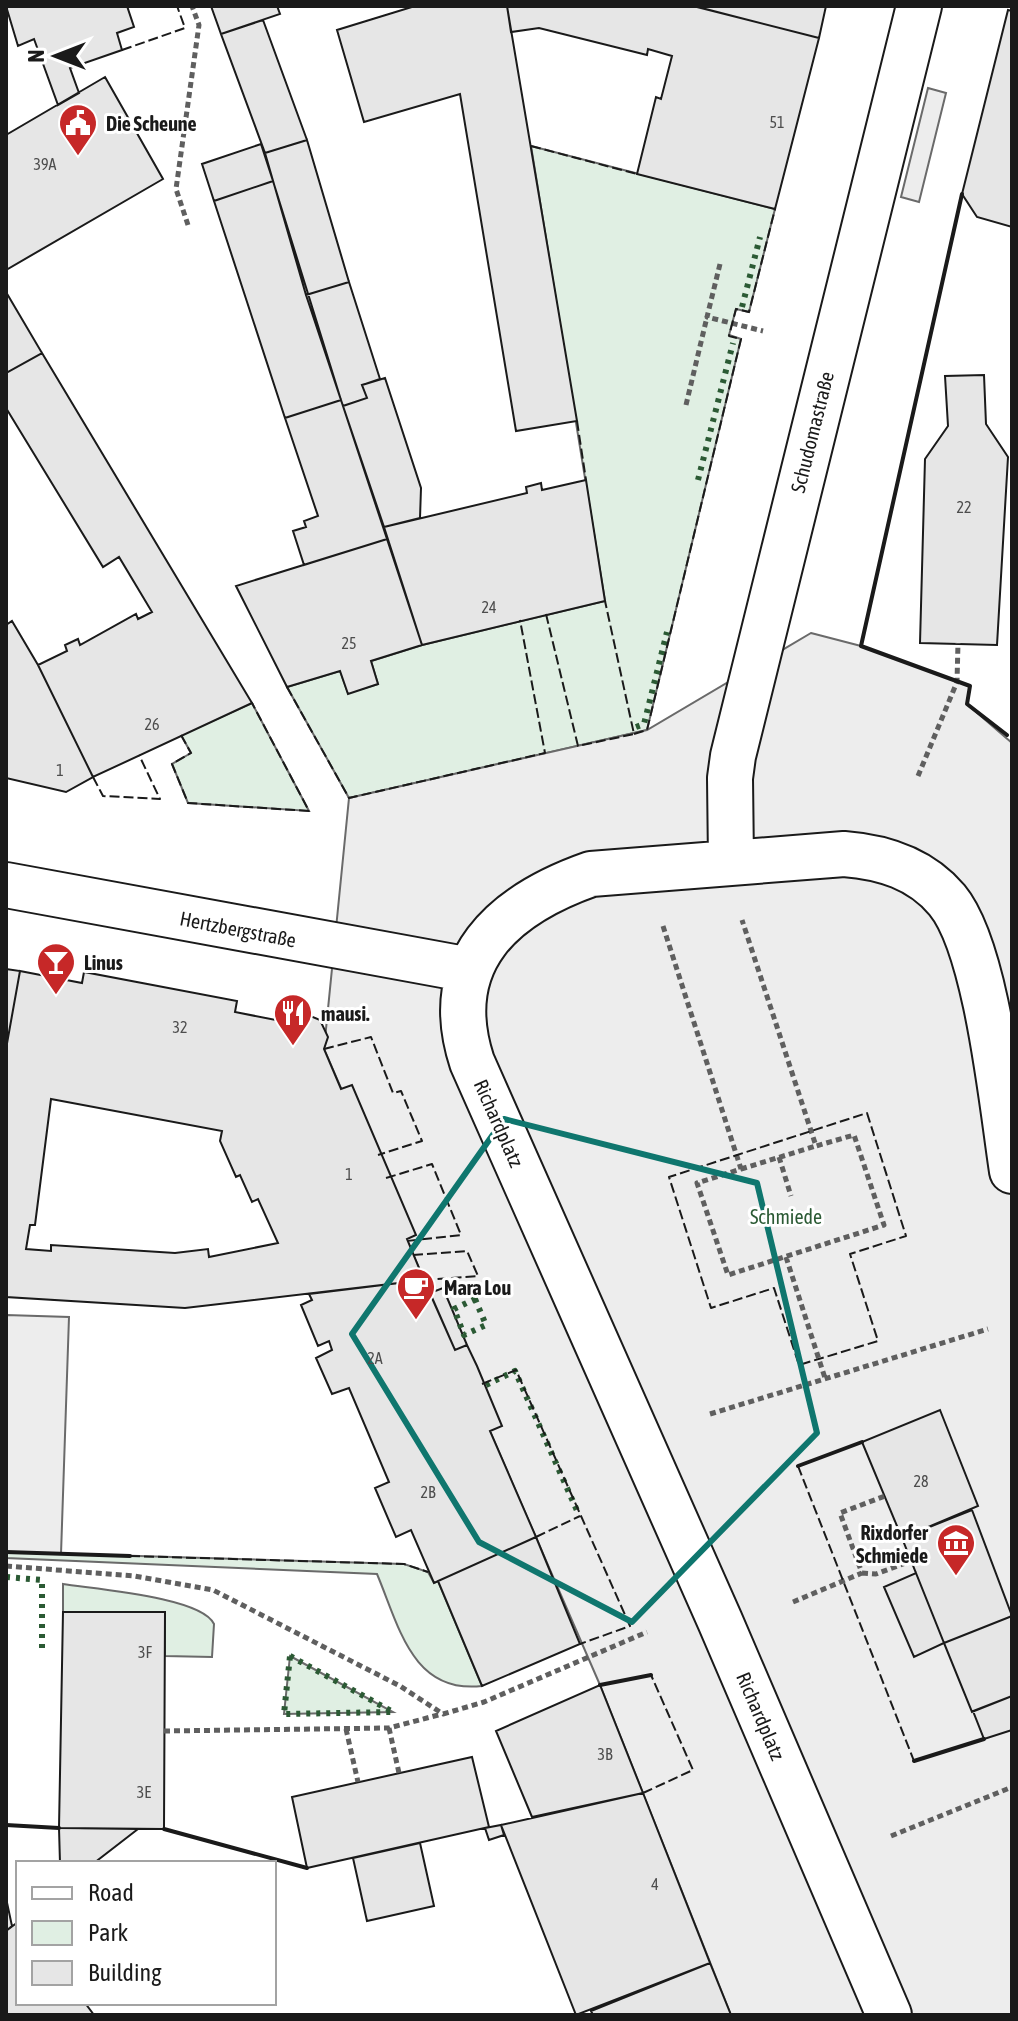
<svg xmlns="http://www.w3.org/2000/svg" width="1018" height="2021" font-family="'Asap Condensed',sans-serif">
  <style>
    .green { fill: #e0efe3; stroke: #6a6a6a; stroke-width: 2 }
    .parking { fill: #ededed; stroke: #6a6a6a; stroke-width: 2 }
    .building { fill: #e6e6e6; stroke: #1a1a1a; stroke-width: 2; fill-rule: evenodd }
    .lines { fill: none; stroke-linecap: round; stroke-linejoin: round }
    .minor-casing { stroke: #1a1a1a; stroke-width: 48 }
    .path { stroke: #5f5f5f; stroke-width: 5; stroke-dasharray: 6 4; stroke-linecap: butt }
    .minor { stroke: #fff; stroke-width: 44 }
    .hedge { stroke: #2b5a34; stroke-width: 6; stroke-dasharray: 4 6; stroke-linecap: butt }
    .fence { stroke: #1a1a1a; stroke-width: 2; stroke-dasharray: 10 4; stroke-linecap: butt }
    .wall { stroke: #1a1a1a; stroke-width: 4 }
    .marked { fill: none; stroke: #0f766e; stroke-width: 6; stroke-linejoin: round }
    .labels { text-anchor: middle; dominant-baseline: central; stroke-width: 6; stroke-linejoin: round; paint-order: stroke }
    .number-label { font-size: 16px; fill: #4d4d4d }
    .poi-label { font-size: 20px; font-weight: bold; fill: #1a1a1a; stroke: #fff; text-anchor: start }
    .street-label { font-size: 20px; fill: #1a1a1a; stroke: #fff }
    .park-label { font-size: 20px; fill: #2b5a34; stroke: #fff }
  </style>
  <rect width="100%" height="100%" fill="#fff"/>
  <path class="green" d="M531,146l244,63 -26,103 -13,-3 -7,26 12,4 -94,391 -298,68 -62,-111 53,-16 8,22 30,-9 -7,-23 51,-16 183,-44z
    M252,703l57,108 -121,-8 -16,-39 19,-11 -10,-18z
    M6,1552l398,12 24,8 6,11 4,-2 44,105c-70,8 -83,-60 -105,-112l-371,-16z
    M63,1584c31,5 139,13 151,40l-2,33 -47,-1v-44h-102z
    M290,1656l103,56 -109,2z"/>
  <path class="parking" d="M928,88l18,5 -27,109 -18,-5z
    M811,633l50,13 109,40 -3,18 45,39v1272h-281l-131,-330 -276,-636 25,-251 298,-68z
    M6,1315l63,2 -8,237 -55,-2z"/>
  <path class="building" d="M6,6h121l7,21 -17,6 5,17 -52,18 9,25 -21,12 -24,-66 -16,7z
    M211,6h66l3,8 -59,20z
    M415,6h92l70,415 -61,10 -56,-337 -96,28 -27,-92z
    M507,6h186l126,32 -44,171 -138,-35 19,-77 5,2 11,-43 -24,-7 -1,6 -108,-27 -28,4z
    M694,6h132l-7,32z
    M1008,10l4,1v216l-35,-10 -15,-23z
    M263,20l44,120 -42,13 -44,-119z
    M105,77l58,102 -157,91v-135z
    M307,140l42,142 -43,13 -41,-142z
    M261,144l12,37 -59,20 -12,-37z
    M273,181l68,219 -56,18 -71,-217z
    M349,282l31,97 -18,6 5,13 -24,8 -37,-111z
    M6,292l36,61 -36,20z
    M42,353l210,350 -159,74 -55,-112 29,-14 -2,-6 13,-6 2,6 56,-31 2,5 14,-7 -33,-55 -16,10 -97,-159v-35z
    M984,375l2,49 22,33 -11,188 -77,-2 5,-184 23,-33 -3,-50z
    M385,378l36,110 -1,30 -36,9 -41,-121 24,-8 -5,-13z
    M341,400l46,139 -83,26 -11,-34 13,-4 -2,-6 14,-5 -33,-98z
    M586,480l19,121 -183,44 -38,-118 143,-34 -1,-6 15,-4 1,7z
    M387,539l35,106 -51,16 7,23 -30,10 -8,-23 -53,16 -51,-101z
    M12,621l26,44 55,112 -27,15 -60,-14v-153z
    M6,969l14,2 -14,78z
    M20,971l62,12 2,-11 153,29 -2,11 56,11 17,-8 12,5 8,17 -4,12 17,40 11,-4 64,150 -9,4 17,41 -239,28 -179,-11v-248zM51,1099l171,32 -2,10 16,36 4,-2 12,27 6,-3 20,44 -69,14 -1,-8 -33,4 -124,-8v6l-25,-2 4,-24h5z
    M424,1280l31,70 12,-5 10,21 25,60 -12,5 46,106 -102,46 -23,-53 -15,7 -21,-49 14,-6 -40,-94 -17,6 -16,-36 16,-8 -3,-9 -11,5 -17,-41 11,-5 -3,-6z
    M443,1288l24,57 -12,5 -25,-57z
    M940,1410l38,96 -76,32 -40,-96z
    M972,1510l40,106 -68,27 -42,-105z
    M536,1537l44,107 -98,42 -44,-105z
    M916,1573l28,70 -30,14 -30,-70z
    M63,1612h102l-1,217 -105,-1z
    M1012,1616v80l-40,16 -28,-69z
    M600,1685l43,108 -111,24 -36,-86z
    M1012,1696v34l-28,9 -11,-28z
    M472,1757l17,70 -182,41 -15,-71z
    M643,1793l67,170 -134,52 -75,-190z
    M501,1825l3,10 -15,5 -4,-12z
    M59,1828l79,1 -44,34h-34z
    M420,1843l14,63 -67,15 -14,-63z
    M6,1898l6,28 -6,5z
    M18,1922v81h67l9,12h-88v-84z
    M710,1963l21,52h-138l-2,-4z"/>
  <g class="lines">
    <defs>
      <path id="minor" d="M731,862l-1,-84 3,-22 186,-750
        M6,885l464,85
        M889,2015l-169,-394 -248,-559c-33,-101 31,-157 119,-188l253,-20c39,3 76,14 103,46 40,48 55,206 65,271"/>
    </defs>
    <use href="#minor" class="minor-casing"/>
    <path class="path" d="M188,225l-12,-36 23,-164 -7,-19
      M720,264l-13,53 56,14
      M686,405l21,-88
      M918,776l39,-94 1,-39
      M663,926l78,243 -44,14 31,92 156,-50 -30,-90 -38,11 -74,-226
      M779,1157l12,39
      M741,1169l75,-23
      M786,1257l39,121
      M710,1414l278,-85
      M6,1566l128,10 79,14 187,96 43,28 41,-12 163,-70
      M862,1573l14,1 35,-13
      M793,1602l69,-29 -22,-60 45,-17
      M389,1728l10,45
      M346,1729l12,53
      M164,1731l225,-3 53,-14
      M891,1836l121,-49"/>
    <use href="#minor" class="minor"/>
    <path class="hedge" d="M742,307l18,-70
      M698,480l35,-137
      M636,727l8,-3 23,-92
      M475,1299l11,26 -22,10 -10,-26z
      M486,1385l29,-14 64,144
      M6,1577l36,3v68
      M290,1656l103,56 -109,2z"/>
    <path class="fence" d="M122,50l63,-22 -8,-22
      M531,146l106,28
      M577,421l9,59
      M546,614l32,132 56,-12 -29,-133
      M287,687l62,111 196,-45 -25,-133
      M634,734l13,-4 94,-391 -12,-3 7,-27 13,3 26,-103
      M181,735l10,18 -19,11 16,39 121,8 -57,-108
      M93,777l10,19 57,3 -21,-44
      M324,1049l47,-12 22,56 8,-2 21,50 -44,14
      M867,1113l39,123 -56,18 28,87 -79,24 -25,-77 -63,20 -42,-131z
      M386,1178l46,-14 29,71 -54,6
      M413,1255l54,-4 11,25 -54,4
      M482,1384l34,-14 114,256 -50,18
      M798,1466l116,295
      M536,1537l44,-21
      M130,1556l274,8 24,8
      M643,1793l50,-23 -42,-95"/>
    <path class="wall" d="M962,194l-101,452 109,40 -3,18 40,31
      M798,1466l64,-24
      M6,1552l124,4
      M600,1685l51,-10
      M914,1761l70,-22
      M6,1825l53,3
      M164,1829l143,39"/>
  </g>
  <path class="marked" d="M504,1119l253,64 60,250 -185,189 -153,-80 -127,-208z"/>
  <defs>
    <symbol id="civic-pin" viewBox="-11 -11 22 30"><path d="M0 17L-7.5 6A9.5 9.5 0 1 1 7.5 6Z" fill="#c62828" stroke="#fff"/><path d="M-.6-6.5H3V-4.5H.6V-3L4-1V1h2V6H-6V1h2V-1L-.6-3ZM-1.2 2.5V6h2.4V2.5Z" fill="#fff"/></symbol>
    <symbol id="bar-pin" viewBox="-11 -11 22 30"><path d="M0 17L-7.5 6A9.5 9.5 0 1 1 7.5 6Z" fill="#c62828" stroke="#fff"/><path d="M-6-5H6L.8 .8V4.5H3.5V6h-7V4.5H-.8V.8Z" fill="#fff"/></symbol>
    <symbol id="restaurant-pin" viewBox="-11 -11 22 30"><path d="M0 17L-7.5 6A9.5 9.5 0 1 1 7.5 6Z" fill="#c62828" stroke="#fff"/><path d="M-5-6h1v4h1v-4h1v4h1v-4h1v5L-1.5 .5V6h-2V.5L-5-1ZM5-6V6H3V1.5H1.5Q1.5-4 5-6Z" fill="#fff"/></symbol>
    <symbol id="cafe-pin" viewBox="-11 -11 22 30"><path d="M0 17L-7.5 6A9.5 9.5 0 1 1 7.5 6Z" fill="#c62828" stroke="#fff"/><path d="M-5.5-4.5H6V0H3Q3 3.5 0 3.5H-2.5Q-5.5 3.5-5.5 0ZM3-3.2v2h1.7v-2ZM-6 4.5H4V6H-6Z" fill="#fff"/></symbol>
    <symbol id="museum-pin" viewBox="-11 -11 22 30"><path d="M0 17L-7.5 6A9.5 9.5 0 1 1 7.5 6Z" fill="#c62828" stroke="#fff"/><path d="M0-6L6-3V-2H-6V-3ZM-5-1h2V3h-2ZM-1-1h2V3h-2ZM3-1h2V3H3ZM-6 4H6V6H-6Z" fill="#fff"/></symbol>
  </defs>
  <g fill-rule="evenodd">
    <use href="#civic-pin" x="56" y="101" width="44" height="60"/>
    <use href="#bar-pin" x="34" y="940" width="44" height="60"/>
    <use href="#restaurant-pin" x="271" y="991" width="44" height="60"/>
    <use href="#cafe-pin" x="394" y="1265" width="44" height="60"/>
    <use href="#museum-pin" x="934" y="1521" width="44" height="60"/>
  </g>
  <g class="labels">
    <g class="number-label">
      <text x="777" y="122">51</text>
      <text x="45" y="164">39A</text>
      <text x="964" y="507">22</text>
      <text x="489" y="607">24</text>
      <text x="349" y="643">25</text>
      <text x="152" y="724">26</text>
      <text x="60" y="770">1</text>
      <text x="180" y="1027">32</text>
      <text x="349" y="1174">1</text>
      <text x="375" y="1358">2A</text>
      <text x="921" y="1481">28</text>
      <text x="428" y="1492">2B</text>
      <text x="145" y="1652">3F</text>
      <text x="605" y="1754">3B</text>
      <text x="144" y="1792">3E</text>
      <text x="655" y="1884">4</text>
    </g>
    <g class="poi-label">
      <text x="106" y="123">Die Scheune</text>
      <text x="84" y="962">Linus</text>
      <text x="321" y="1013">mausi.</text>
      <text x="444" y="1287">Mara Lou</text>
      <text x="928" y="1532" text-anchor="end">Rixdorfer<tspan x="928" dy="23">Schmiede</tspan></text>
    </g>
    <g class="street-label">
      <text transform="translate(812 432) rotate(-76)">Schudomastraße</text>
      <text transform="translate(238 929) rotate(11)">Hertzbergstraße</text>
      <text transform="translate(499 1123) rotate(66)">Richardplatz</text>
      <text transform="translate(761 1716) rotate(67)">Richardplatz</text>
    </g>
    <g class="park-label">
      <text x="786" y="1216">Schmiede</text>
    </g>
  </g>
  <rect width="1018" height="2021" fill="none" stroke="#1a1a1a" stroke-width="16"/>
  <rect x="16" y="1861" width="260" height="144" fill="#ffffff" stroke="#a3a3a3" stroke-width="2"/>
  <rect x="32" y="1887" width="40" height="12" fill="#ffffff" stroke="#a3a3a3" stroke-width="2"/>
  <text x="88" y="1901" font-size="24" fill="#1a1a1a">Road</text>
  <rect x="32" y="1921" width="40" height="24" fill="#e0efe3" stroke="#a3a3a3" stroke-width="2"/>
  <text x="88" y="1941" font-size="24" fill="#1a1a1a">Park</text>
  <rect x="32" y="1961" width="40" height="24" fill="#e6e6e6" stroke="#a3a3a3" stroke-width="2"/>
  <text x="88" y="1981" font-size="24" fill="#1a1a1a">Building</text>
  <g transform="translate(56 56) rotate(270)" stroke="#ffffff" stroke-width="6" paint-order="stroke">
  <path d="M0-6L14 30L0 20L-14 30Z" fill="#1a1a1a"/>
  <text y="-12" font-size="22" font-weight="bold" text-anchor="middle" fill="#1a1a1a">N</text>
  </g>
</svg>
